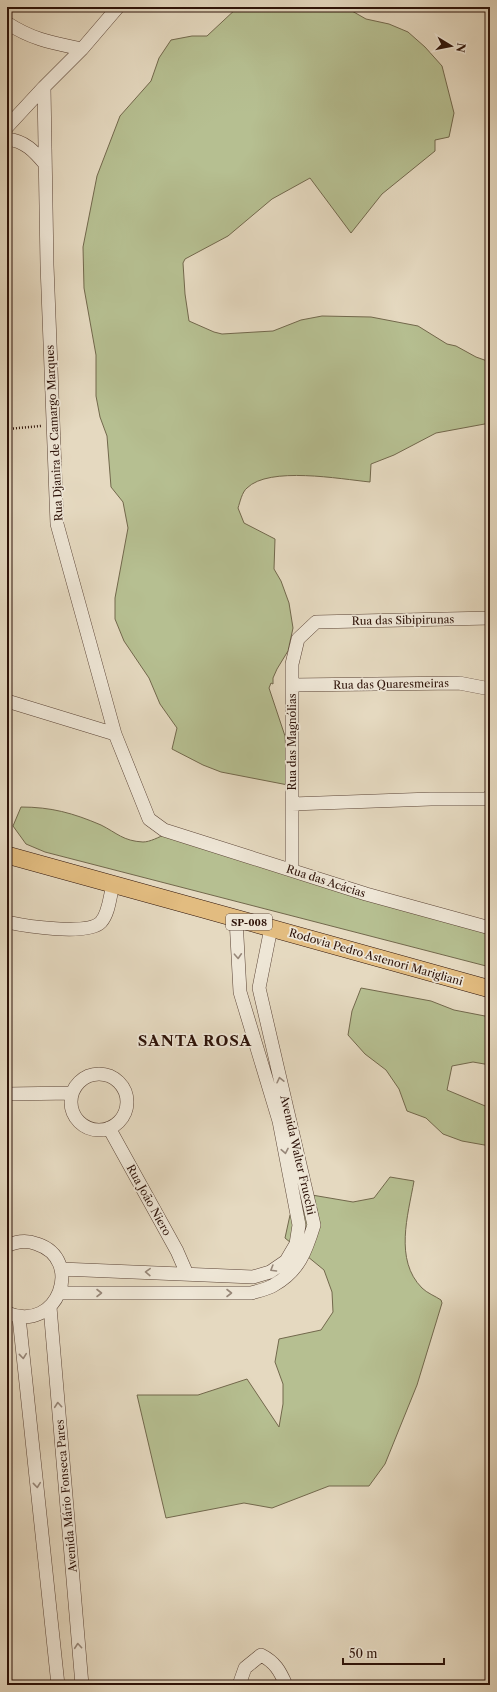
<svg xmlns="http://www.w3.org/2000/svg" width="497" height="1692" font-family="'Libre Caslon Text',serif">
  <style>
    .green { fill: #b6bf91; stroke: #72684c }
    .lines { fill: none; stroke-linecap: round; stroke-linejoin: round }
    .minor-casing { stroke: #5b4436; stroke-width: 14 }
    .major-casing { stroke: #2d1208; stroke-width: 18 }
    .path { stroke: #2d1208; stroke-width: 2.5; stroke-dasharray: 1 2; stroke-linecap: butt }
    .minor { stroke: #eee6d6; stroke-width: 13 }
    .major { stroke: #e2bc80; stroke-width: 17 }
    .oneway { stroke: #978779 }
    .labels { text-anchor: middle; dominant-baseline: central; stroke-width: 3.5; stroke-linejoin: round; paint-order: stroke }
    .shield { fill: #eee6d6; stroke: #675246; stroke-width: 1 }
    .shield-label { font-size: 10px; font-weight: bold; fill: #2d1208 }
    .street-label { font-size: 11px; fill: #2d1208; stroke: #eee6d6 }
    .district-label { font-size: 15px; font-weight: bold; letter-spacing: 1px; fill: #2d1208; stroke: #eee6d6 }
  </style>
  <rect width="100%" height="100%" fill="#e5d9c0"/>
  <filter id="stains"><feTurbulence type="fractalNoise" baseFrequency=".005" numOctaves="4"/><feColorMatrix values="0 0 0 0 .2 0 0 0 0 .09 0 0 0 0 .02 0 0 0 .5 -.17"/></filter>
  <radialGradient id="worn" r=".72"><stop offset=".6" stop-color="#630" stop-opacity="0"/><stop offset="1" stop-color="#630" stop-opacity=".3"/></radialGradient>
  <path class="green" d="M238,7h107l21,12 23,5 19,8 17,15 17,19 12,47 -5,24 -14,3v11l-53,43 -31,39 -41,-55 -38,21 -44,37 -43,23 -2,4 2,31 4,27 25,11 8,2 51,-3 28,-11 21,-4 49,1 47,9 29,18 9,2 20,11 14,5v61l-54,10 -42,22 -23,9 -1,18c-30,-3 -101,-16 -123,6 -5,4 -7,14 -9,20l6,15 31,16 -1,30 7,12 8,22 4,25 -5,23 -11,18 -4,9v6l-2,-1 -2,5 16,48 3,49 -67,-13 -18,-7 -31,-16 5,-21 -17,-24 -11,-26 -25,-37 -9,-22v-21l13,-70 -5,-26 -12,-15 -4,-51 -7,-19 -4,-21v-41l-12,-67 -1,-41 14,-71 23,-60 31,-35 8,-23 12,-18 21,-4h15z
    M402,7h56l-9,4 -16,-3 -29,2z
    M21,807c30,0 52,6 80,18 16,8 22,16 42,17 7,0 16,-5 23,-8l324,97v36l-445,-115 -19,-8 -13,-18z
    M361,988l70,13 23,9 36,7v48l-17,-3 -21,4 -5,24 43,18v38l-28,-5 -19,-7 -17,-16 -19,-7 -8,-22 -13,-19 -21,-16 -17,-19 4,-24z
    M390,1177l24,4c-6,34 -20,79 8,107 5,5 13,8 19,12l1,3 -25,82 -32,79 -16,22h-40l-57,22 -28,-5 -78,15 -29,-123h61l49,-16 32,48 4,-23v-20l-8,-22 4,-23 42,-9 12,-18 -1,-20 -8,-22 -39,-32 5,-23 16,-21 47,8 21,-4z"/>
  <g class="lines">
    <defs>
      <path id="minor" d="M7,23c26,17 46,20 75,26
        M44,87l3,178 10,259 58,210 34,85 15,11 202,64 124,34
        M7,127l37,-40 38,-38 36,-42
        M7,139c18,2 27,12 38,25
        M292,685l167,-2 31,6
        M7,701l108,33
        M292,804l139,-5h56l3,-3
        M292,870v-206l6,-25 18,-17 174,-4
        M7,922c18,4 81,14 94,0 8,-9 9,-26 12,-38
        M71 1102a28 28 0 1 1 56 0a28 28 0 1 1-56 0Z
        M7,1094l65,-1
        M109,1128l68,123 10,23
        M7,1246c10,-5 20,-6 30,-2 47,15 22,90 -30,69
        M61,1269l192,8 17,-5 16,-11 10,-17 3,-19 -20,-104 -39,-129 -4,-73
        M60,1293h191c7,-2 17,-4 23,-8 25,-14 32,-34 40,-60l-55,-237 12,-60
        M50,1307l32,378
        M19,1317l39,368
        M239,1685l6,-17 16,-13c14,7 19,16 25,30"/>
      <path id="major" d="M7,855c161,45 322,88 483,134"/>
    </defs>
    <use href="#minor" class="minor-casing"/>
    <use href="#major" class="major-casing"/>
    <path class="path" d="M7,429l34,-3"/>
    <use href="#minor" class="minor"/>
    <use href="#major" class="major"/>
  </g>
  <defs><path id="oneway-chevron" d="M-2-3.5L2.5 0L-2 3.5" fill="none" stroke-width="1.6" stroke-linecap="round" stroke-linejoin="round"/></defs>
  <g class="oneway">
    <use href="#oneway-chevron" transform="translate(238 956) rotate(87)"/>
    <use href="#oneway-chevron" transform="translate(280 1080) rotate(-103)"/>
    <use href="#oneway-chevron" transform="translate(285 1151) rotate(79)"/>
    <use href="#oneway-chevron" transform="translate(273 1269) rotate(149)"/>
    <use href="#oneway-chevron" transform="translate(148 1272) rotate(-178)"/>
    <use href="#oneway-chevron" transform="translate(99 1293)"/>
    <use href="#oneway-chevron" transform="translate(229 1293)"/>
    <use href="#oneway-chevron" transform="translate(23 1356) rotate(84)"/>
    <use href="#oneway-chevron" transform="translate(58 1405) rotate(-95)"/>
    <use href="#oneway-chevron" transform="translate(37 1485) rotate(84)"/>
    <use href="#oneway-chevron" transform="translate(78 1646) rotate(-95)"/>
  </g>
  <g class="labels">
    <rect class="shield" x="226" y="914" width="46" height="16" rx="3"/>
    <g class="shield-label">
      <text x="249" y="922">SP-008</text>
    </g>
    <g class="street-label">
      <text transform="translate(54 433) rotate(-93)">Rua Djanira de Camargo Marques</text>
      <text transform="translate(403 620) rotate(-1)">Rua das Sibipirunas</text>
      <text transform="translate(391 684) rotate(-1)">Rua das Quaresmeiras</text>
      <text transform="translate(292 742) rotate(-90)">Rua das Magnólias</text>
      <text transform="translate(326 881) rotate(18)">Rua das Acácias</text>
      <text transform="translate(376 957) rotate(16)">Rodovia Pedro Astenori Marigliani</text>
      <text transform="translate(298 1155) rotate(77)">Avenida Walter Frucchi</text>
      <text transform="translate(149 1200) rotate(61)">Rua João Niero</text>
      <text transform="translate(66 1496) rotate(-95)">Avenida Mário Fonseca Pares</text>
    </g>
    <g class="district-label">
      <text x="195" y="1040">SANTA ROSA</text>
    </g>
  </g>
  <rect width="497" height="1692" fill="none" stroke="#e5d9c0" stroke-width="24"/>
  <rect x="8" y="8" width="481" height="1676" fill="none" stroke="#2d1208" stroke-width="2"/>
  <rect x="12" y="12" width="473" height="1668" fill="none" stroke="#2d1208"/>
  <g transform="translate(451 46) rotate(100)" stroke="#eee6d6" stroke-width="3" paint-order="stroke">
  <path d="M0-3L7 15L0 10L-7 15Z" fill="#2d1208"/>
  <text y="-6" font-size="11" font-weight="bold" text-anchor="middle" fill="#2d1208">N</text>
  </g>
  <path d="M343 1658v6h101v-6" fill="none" stroke="#2d1208" stroke-width="2"/>
  <text x="349" y="1658" font-size="12" fill="#2d1208" stroke="#eee6d6" stroke-width="3" paint-order="stroke">50 m</text>
  <rect width="100%" height="100%" filter="url(#stains)"/>
  <rect width="100%" height="100%" fill="url(#worn)"/>
</svg>
